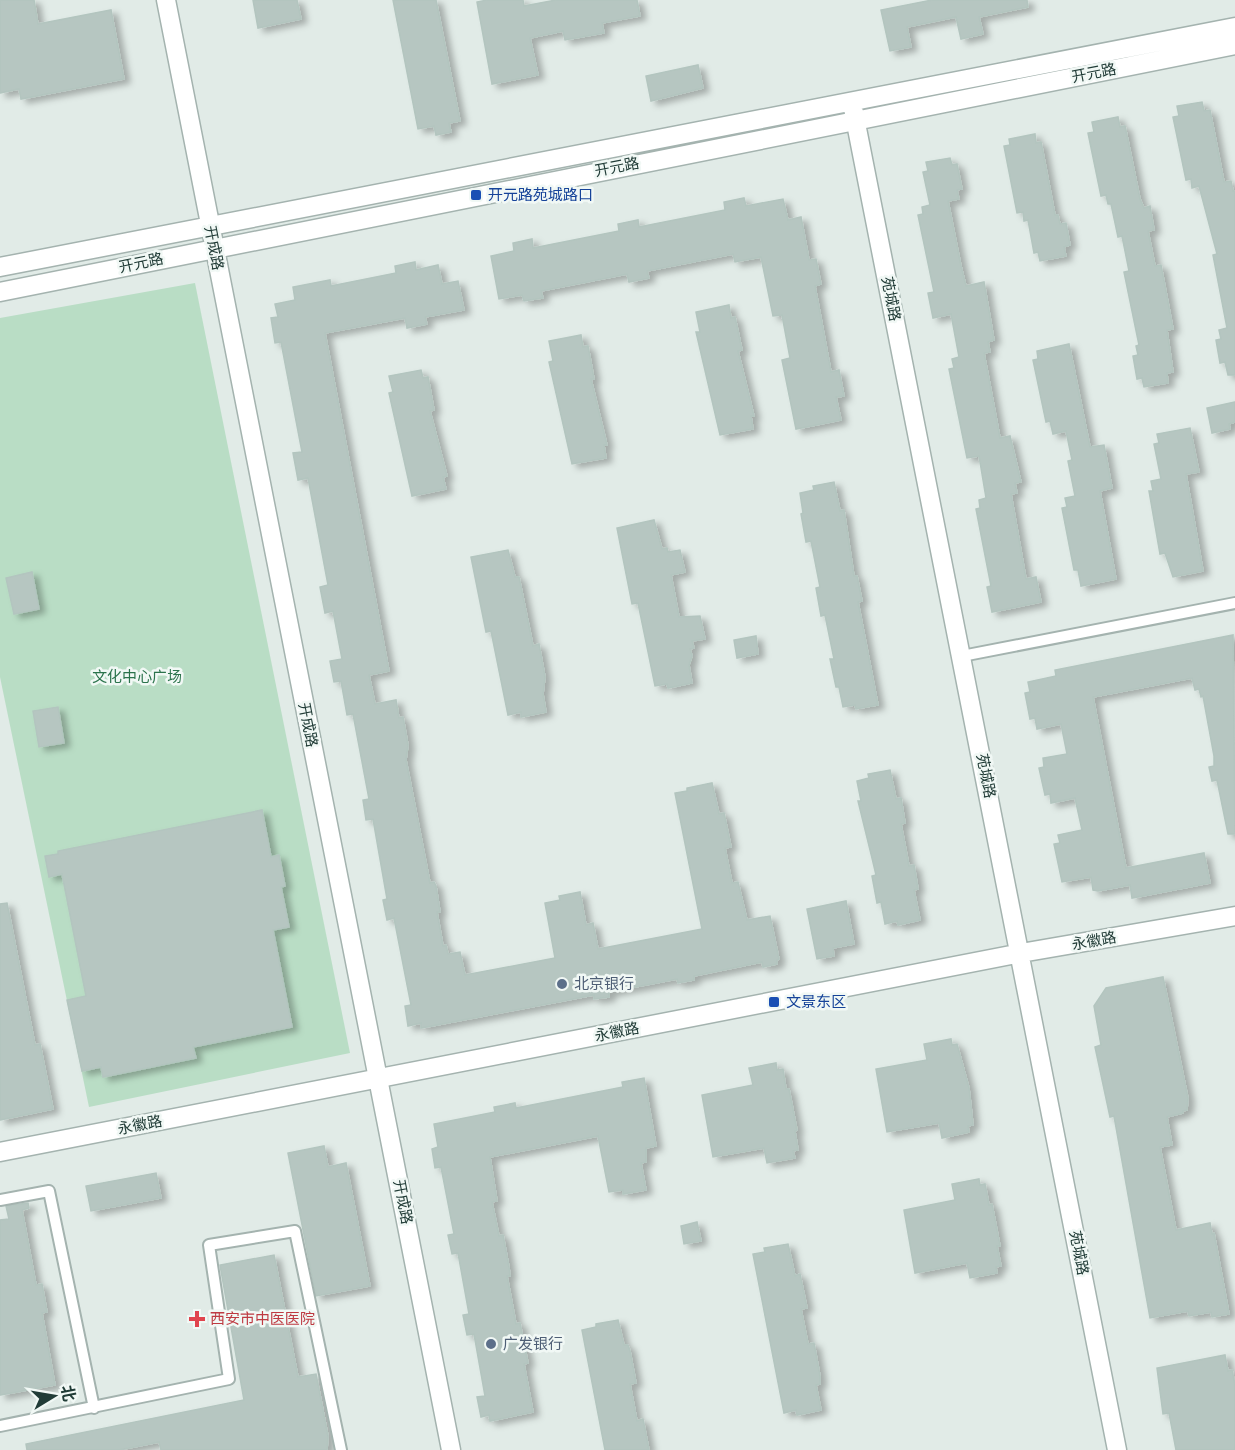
<svg xmlns="http://www.w3.org/2000/svg" width="1235" height="1450" font-family="Rubik,'Noto Sans SC',sans-serif">
  <style>
    .green { fill: #b9ddc5 }
    .building { fill: #b6c6c1; stroke: #b3c5bf; stroke-width: 1.5; filter: url(#shadow) }
    .lines { fill: none; stroke-linecap: round; stroke-linejoin: round }
    .service-casing { stroke: #a4b3af; stroke-width: 14 }
    .tertiary-casing { stroke: #a4b3af; stroke-width: 21 }
    .service { stroke: #fff; stroke-width: 10 }
    .tertiary { stroke: #fff; stroke-width: 18 }
    .transit-dot { fill: #1a4fb4; stroke: #f1f8f5; stroke-width: 2 }
    .service-dot { fill: #5c6f8a; stroke: #f1f8f5; stroke-width: 2 }
    .health-dot { fill: #e0444e; stroke: #f1f8f5; stroke-width: 2 }
    .labels { text-anchor: middle; dominant-baseline: central; stroke-width: 5; stroke-linejoin: round; paint-order: stroke }
    .street-label { font-size: 15px; fill: #213c37; stroke: #f1f8f5 }
    .transit-label { font-size: 15px; fill: #164399; stroke: #f1f8f5; text-anchor: start }
    .park-label { font-size: 15px; fill: #2b734c; stroke: #f1f8f5 }
    .service-label { font-size: 15px; fill: #4e5e75; stroke: #f1f8f5; text-anchor: start }
    .health-label { font-size: 15px; fill: #be3a42; stroke: #f1f8f5; text-anchor: start }
  </style>
  <defs>
    <filter id="shadow"><feDropShadow dx="6" dy="4" stdDeviation="3" flood-color="#0004"/></filter>
  </defs>
  <rect width="100%" height="100%" fill="#e1ebe7"/>
  <path class="green" d="M195,283l155,770 -261,54 -89,-430v-359z"/>
  <path class="building" d="M0,0h34l4,24 73,-14 13,69 -103,20 -2,-10 -19,4z
    M253,0h44l4,19 -43,9z
    M393,0h43l24,121 -11,2 2,9 -15,3 -2,-9 -16,3z
    M487,0h36l1,6 32,-6h81l3,16 -38,7 2,10 -39,7 -2,-9 -33,7 8,37 -46,9 -15,-82z
    M932,0h95l1,7 -49,10 4,17 -22,5 -5,-22 -49,10 4,20 -21,4 -9,-41z
    M698,65l5,23 -52,13 -5,-25z
    M1202,102l2,9 6,-1 14,72 7,-1 2,10h2v184h-7l-3,-13 -5,1 -4,-23 5,-1 -2,-9 8,-2 -14,-73 4,-1 -18,-68 -7,2 -1,-9 -5,1 -13,-63 6,-1 -2,-10z
    M1118,117l2,10 5,-1 15,73 4,9 6,-2 4,24 -6,1 7,35 6,-1 12,64 -6,1 6,42 -6,1 1,10 -24,4 -2,-9 -5,1 -4,-23 5,-1 -2,-9 3,-1 -15,-73 5,-1 -7,-35 -4,1 -7,-33h-3l-2,-9 -5,1 -13,-63 6,-1 -2,-10z
    M1035,134l1,9 5,-1 14,73h3l2,9 6,-1 4,22 -6,2 2,9 -26,5 -2,-9 -4,1 -6,-33 -4,1 -1,-9 -6,1 -13,-67 6,-1 -1,-6z
    M950,158l2,7 5,-1 5,25 -5,1 2,9 -11,2 13,65 5,20 18,-4 10,58 -6,2 2,10 -6,1 16,85 10,-2 11,46 -6,1 2,10 -6,1 15,85 10,-2 5,25 -49,10 -5,-25 4,-1 -15,-77 4,-1 -1,-8 7,-2 -7,-42 -12,2 -18,-89 5,-1 -2,-9 7,-2 -8,-43 -18,4 -5,-25 6,-1 -16,-77 5,-1 -1,-7 8,-2 -7,-33 5,-1 -2,-9z
    M744,198l2,8 37,-7 5,21 13,-3 8,43 7,-1 5,25 -6,2 16,86 8,-2 5,26 -8,1 5,23 -45,9 -14,-69 8,-2 -8,-43 -9,1 -12,-59 -26,5 -2,-8 -86,17 2,7 -20,4 -2,-8 -86,17 2,7 -19,3 -2,-6 -23,4 -8,-43 23,-5 -1,-8 19,-4 1,9 86,-17 -1,-7 20,-4 1,7 86,-17 -1,-8z
    M415,262l1,8 22,-5 4,19 16,-3 6,29 -39,7 2,7 -20,4 -2,-10 -80,15 64,338 -20,4 6,29 21,-4 3,18 4,-1 5,28 -2,15 24,123 4,-1 2,4 4,26h-3l6,34 3,-1 2,9 12,-2 5,23 90,-17 -10,-55 15,-3 -1,-4 21,-4 6,33 7,-2 5,26 104,-20 -27,-136 12,-2v-3l25,-5 7,31 5,-1 7,34 -6,1 7,35 6,-1 9,38 23,-4 9,43 -2,1v4l-14,3 -1,-5 -68,14v4l-16,3 -1,-4 -68,13v5l-15,2v-4l-173,33v-5l-13,3 -3,-20 6,-1 -17,-87 -7,2 -4,-20 4,-1 -14,-80 -7,1 -3,-20 6,-1 -16,-85 -6,1 -6,-34 -7,1 -4,-21 12,-2 -9,-48 -8,2 -5,-26 8,-2 -20,-107 -10,2 -5,-27 9,-1 -21,-110 -6,1 -4,-25 7,-1 -3,-13 20,-4 -2,-13 37,-7 1,6 65,-13 -1,-7z
    M729,305l2,13 4,-1 7,33 -4,1 16,65h-3l2,13 -33,6 -24,-103h4l-4,-20z
    M581,335l2,12 5,-1 6,33h-3l16,66h-3l2,13 -34,6 -23,-102 4,-1 -4,-20z
    M1069,344l21,103 14,-2 8,43 -12,3 16,88 -35,7 -3,-16h-4l-12,-62 5,-1 -2,-9 10,-2 -7,-35 4,-1 -6,-29 -13,3 -3,-13 -4,1 -13,-62 5,-1 -1,-8z
    M421,370l2,8 5,-1 6,33 -4,1 17,65 -4,1 3,12 -34,7 -23,-103 4,-1 -4,-16z
    M1235,402v20l-6,2 1,5 -18,4 -5,-25z
    M1190,428l9,44 -13,2 17,97 -30,6 -8,-24 -5,1 -11,-63h4l-2,-10 10,-2 -7,-35 5,-1 -2,-9z
    M834,482l6,29 4,-1 10,66h3l5,25 -4,1 20,103 -22,4 -1,-4 -12,2 -4,-20h-3l-6,-28h4l-9,-44 -4,1 -5,-28 4,-1 -9,-46 -5,1 -5,-28 2,-1 -3,-20 14,-3 -1,-4z
    M654,520l8,29 5,-1 1,4 12,-2 5,22 -14,3 8,42 21,-1 5,23 -13,2 2,7 -4,1 2,7 -3,9 3,18 -24,5 -1,-4 -12,2 -17,-83 -6,1 -15,-76z
    M508,550l7,27h4l14,69 6,-2 6,33 -2,17 3,18 -25,5v-5l-13,3 -17,-84 -5,1 -15,-75z
    M32,572l7,37 -25,5 -8,-36z
    M1233,635l2,199h-7l-11,-54 -5,1 -3,-14 5,-1v-10l-11,-60 -2,1 -2,-8 -4,1 -3,-12 -99,19 33,171 78,-15 6,30 -78,15 -2,-13 -32,6 -5,-1 -2,-13 -29,5 -8,-38 6,-1 -2,-8 24,-5 -7,-32 -24,5 -1,-9 -5,1 -6,-27 5,-1 -1,-9 24,-4 -6,-30 -24,5 -2,-11 -5,1 -5,-26 5,-1 -2,-10 28,-6 -1,-6z
    M756,636l2,18 -21,4 -3,-18z
    M58,707l6,36 -25,4 -6,-36z
    M890,770l6,29 5,-1 4,25 -4,1 8,42 5,-1 4,24 -4,1 6,30 -22,5 -1,-4 -12,3 -4,-22 -4,1 -5,-27 4,-1 -4,-17 -14,-57h3l-4,-20 12,-3 -1,-4z
    M262,810l9,47 8,-2 6,31 -4,1 8,40 -16,3 19,97 -99,20 3,11 -93,19 -2,-10 -19,4 -15,-71 19,-4 -24,-122 -13,3 -4,-21 13,-2v-3z
    M846,901l8,43 -21,4 1,8 -17,3 -10,-50z
    M7,903l28,142 5,-1 13,65 -53,11v-216z
    M1163,977l25,121 -1,12 -4,1v2l-16,4 5,28 -12,2 16,83 34,-7 2,11 2,-1 15,81 -17,3 -1,-5 -22,4 -1,-5 -38,7 -36,-202 -4,1 -15,-70 6,-2 -7,-39 12,-18z
    M951,1039l1,6 5,-1 12,44 4,37 -5,1 1,6 -27,6 -3,-15 -52,9 -11,-63 51,-9 -3,-16z
    M776,1063l1,7 6,-1 3,20h3l8,41 -2,1 3,19 -5,1 2,7 -28,5 -3,-15 -51,9 -11,-62 51,-10 -4,-17z
    M644,1078l12,68 -10,2v14l-5,1 5,27 -23,4v-4l-14,2 -11,-56 -108,21 7,44 -5,1 7,34 4,-1 6,32 1,9h-3l9,48 4,-1 8,40 -4,1 9,48 -43,9 -1,-6 -8,2 -4,-20 8,-1 -11,-62 -7,1 -4,-20 6,-1 -11,-61 -6,1 -4,-19 6,-1 -13,-67 -6,1 -3,-19 6,-2 -4,-23 61,-12 -1,-5 21,-4 1,5 107,-21 -1,-5z
    M324,1146l4,21 18,-4 24,123 -54,10 -28,-143z
    M156,1173l5,25 -70,13 -5,-25z
    M979,1179l1,6 5,-1 4,21 3,-1 8,42h-3l4,20 -5,1 1,6 -27,5 -3,-15 -52,10 -11,-63 51,-10 -3,-16z
    M28,1203l1,5 -7,2 14,75 6,-1 5,28 -5,1 13,72 -55,10v-175l9,-1 -3,-13z
    M697,1222l4,19 -17,3 -3,-18z
    M788,1244l7,32 5,-2 7,34 -6,1 7,35 6,-1 6,33v8l-4,1 5,25 -24,5 -1,-5 -12,3 -31,-159 12,-2 -1,-4z
    M274,1255l24,122 18,-3 12,62 -1,14h-166l-2,-8 -40,8h-92l-1,-6 218,-44 -24,-135z
    M618,1320l6,25h4l2,6 6,32 -6,1 7,37 6,-2 6,31h-44l-23,-120 14,-3v-3z
    M1225,1355l3,16 4,-1 3,15v65h-59l-7,-37 -6,1 -6,-46z"/>
  <g class="lines">
    <defs>
      <path id="service" d="M962,656l273,-53
        M0,1200l49,-9 45,217
        M0,1426l229,-47 -20,-134 86,-14 46,219"/>
      <path id="tertiary" d="M166,0l285,1450
        M852,103l265,1347
        M0,267l1235,-240
        M0,292l1235,-247
        M0,1152l1021,-199 214,-37"/>
    </defs>
    <use href="#service" class="service-casing"/>
    <use href="#tertiary" class="tertiary-casing"/>
    <use href="#service" class="service"/>
    <use href="#tertiary" class="tertiary"/>
  </g>
  <g class="transit-dot">
    <rect x="470" y="189" width="12" height="12" rx="3"/>
    <rect x="768" y="996" width="12" height="12" rx="3"/>
  </g>
  <g class="service-dot">
    <circle cx="562" cy="984" r="6"/>
    <circle cx="491" cy="1344" r="6"/>
  </g>
  <path class="health-dot" d="M194 1310h6v6h6v6h-6v6h-6v-6h-6v-6h6z"/>
  <g class="labels">
    <g class="street-label">
      <text transform="translate(1094 73) rotate(-11)">开元路</text>
      <text transform="translate(617 167) rotate(-11)">开元路</text>
      <text transform="translate(214 248) rotate(79)">开成路</text>
      <text transform="translate(141 263) rotate(-12)">开元路</text>
      <text transform="translate(891 299) rotate(79)">苑城路</text>
      <text transform="translate(308 725) rotate(79)">开成路</text>
      <text transform="translate(986 776) rotate(79)">苑城路</text>
      <text transform="translate(1094 941) rotate(-10)">永徽路</text>
      <text transform="translate(617 1032) rotate(-11)">永徽路</text>
      <text transform="translate(140 1125) rotate(-11)">永徽路</text>
      <text transform="translate(403 1202) rotate(79)">开成路</text>
      <text transform="translate(1079 1253) rotate(79)">苑城路</text>
    </g>
    <g class="transit-label">
      <text x="488" y="195">开元路苑城路口</text>
      <text x="786" y="1002">文景东区</text>
    </g>
    <g class="park-label">
      <text x="137" y="677">文化中心广场</text>
    </g>
    <g class="service-label">
      <text x="574" y="984">北京银行</text>
      <text x="503" y="1344">广发银行</text>
    </g>
    <g class="health-label">
      <text x="210" y="1319">西安市中医医院</text>
    </g>
  </g>
  <g transform="translate(54 1396) rotate(79)" stroke="#f1f8f5" stroke-width="4.5" paint-order="stroke">
  <path d="M0-4.5L10 22L0 15L-10 22Z" fill="#213c37"/>
  <text y="-9" font-size="16" font-weight="bold" text-anchor="middle" fill="#213c37">北</text>
  </g>
</svg>
